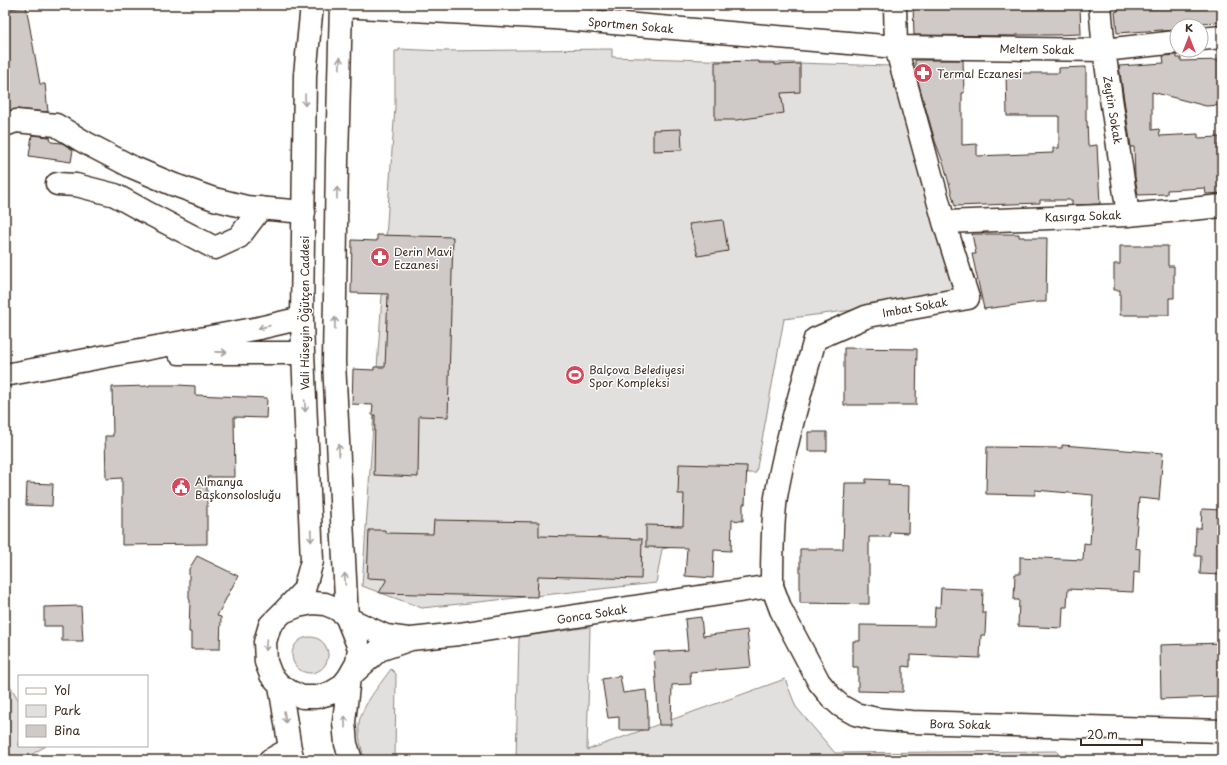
<svg xmlns="http://www.w3.org/2000/svg" width="1227" height="765" font-family="'Playpen Sans',sans-serif">
  <style>
    .green { fill: #e2e0de; stroke: #8e857e }
    .building { fill: #cfcac7; stroke: #3b2a1e }
    .lines { fill: none; stroke-linecap: round; stroke-linejoin: round }
    .street-casing { stroke: #3b2a1e; stroke-width: 25 }
    .secondary-casing { stroke: #3b2a1e; stroke-width: 25 }
    .street { stroke: #fff; stroke-width: 22 }
    .secondary { stroke: #fff; stroke-width: 22 }
    .oneway { stroke: #a79f9a }
    .labels { text-anchor: middle; dominant-baseline: central; stroke-width: 3; stroke-linejoin: round; paint-order: stroke }
    .street-label { font-size: 11px; fill: #3b2a1e; stroke: #fff }
    .poi-label { font-size: 11px; fill: #3b2a1e; stroke: #fff; text-anchor: start }
  </style>
  <rect width="100%" height="100%" fill="#fff"/>
  <filter id="ink" filterUnits="userSpaceOnUse"><feTurbulence type="fractalNoise" baseFrequency=".025" numOctaves="2"/><feDisplacementMap in="SourceGraphic" scale="8" xChannelSelector="R" yChannelSelector="G"/><feConvolveMatrix kernelMatrix="1 2 1 2 8 2 1 2 1" color-interpolation-filters="sRGB"/></filter>
  <g filter="url(#ink)">
    <path class="green" d="M399,49l43,2 170,-2v8l278,9 71,230 -177,23 -28,154h-54l-9,70 -31,6 -6,34 -234,25 -60,-22 33,-479v-56h4z
      M590,627l-3,123 198,-71 11,28 39,46 222,-2 3,9h-544l3,-123z
      M292 655a18 18 0 1 1 36 0a18 18 0 1 1-36 0Z
      M391,669l5,5 -1,86h-30c-4,-12 -7,-24 -6,-37 2,-16 22,-40 32,-54z
      M5,677l14,24v45h27l-24,14h-17z"/>
    <path class="building" d="M913,5h105v2l62,-2 1,29 -27,1h-38v1l-102,-1z
      M1118,5h26l1,4 32,-3v-1h45v17l-23,1v3h-22v4l-15,1v-1l-45,3 -2,-21 3,-1z
      M26,6l14,78h5l3,28 -31,-3 -12,3v-102z
      M1177,55v3h4v3l41,-1v45l-16,1 -54,-14v38l7,-1 1,7 38,-2v4l21,-1 3,56 -16,1 -1,-6 -38,2v4l-29,1 -3,-18 -1,-30h-3l-12,-81 45,-3 -1,-7z
      M915,60h48l1,33h-2v52l15,-1v12l76,-3v-5h6v-32h-52l-1,-43h53v-5l27,-1v54h1l1,25 9,-1 3,59 -28,1v-5h-32v3l-85,3 -11,-41 -9,-24 -20,-70z
      M759,61v2h16v2l25,-1v28l-19,1 3,20 -47,7h-22v-58z
      M681,129l1,21 -29,1v-21z
      M32,135l18,2 1,5 11,1 11,7 -2,12 -42,-6z
      M723,220l5,31 -30,5 -9,-32z
      M972,234h47v3h5v1h23l-1,64h-8l-54,7 -12,-55h4z
      M377,235l76,2 -5,180 -29,-1 -1,61 -44,-2 1,-60h-3l1,-10 -21,-1 1,-35 21,1v-3h11l3,-73 -37,-1 1,-53 25,1z
      M1120,246h48v20h6v32h-5v17h-49v-25h-6v-26h6z
      M844,348l73,1 -1,56h-72z
      M149,385h29l17,1v9l72,3 -1,20 -32,-1 1,60h-28v67l-85,1v-67l-16,1 -1,-43h8l-1,-49 37,-1z
      M808,432h19v19h-19z
      M1062,445l101,8 -4,47 -20,-2 -4,50 5,1 -1,24 -5,-1 -1,20 -65,-3 -1,18h-4l-1,21 -44,-2 1,-26h-5l1,-26h5v-17l63,3 1,-17 6,1 3,-49 -58,-5v5l-49,-1 1,-47 75,1z
      M679,464l68,2 -2,38h-2v17l-11,-1 -1,31 -17,-1 -1,28 -28,-2 2,-28 -41,-1v-22l37,1 1,-32h-6z
      M866,479l23,1 -1,5 21,1 -1,47 -18,-1v5h-21v67l-69,-1v-54h43l2,-66h21z
      M27,483l26,1 -1,22 -26,-1z
      M1202,509l20,1v65l-22,-1 1,-18h-6l1,-28h5z
      M434,520l105,2v14l103,3 -1,40 -103,-3 -1,21 -158,-4 8,-14 -20,-1 2,-48h16v3l48,1z
      M197,556l41,20 -21,40 4,1 -1,32h-29v-17h-2l1,-32 -1,-1v-30z
      M941,588l42,2 -1,23h4l-1,22h-4l-1,23 -70,-3v12l-7,-1v26l-45,-1v-24h-5v-26h7v-16l74,1 1,-19h5z
      M81,606l2,35h-21v-15h-18v-19z
      M701,617l2,19 44,-6 4,37 -61,5 1,12 -19,1 -1,40h-12l-5,-73 34,-2 -3,-31z
      M1222,643v54l-61,2 -1,-54z
      M620,676l3,17 23,-3 2,21v19h-29v-13l-11,1 -6,-39z"/>
    <g class="lines">
      <defs>
        <path id="street" d="M1100,5l4,45 24,165
          M341,6l213,12 342,29 208,3 73,-8
          M1201,39l21,-2
          M5,125l11,-4 40,4 30,18 46,24 40,17 42,15 32,8 58,5
          M57,184l19,1 39,10 29,16 71,37 24,-11 22,-29
          M944,222l184,-7 94,-9
          M772,586c0,-30 0,-60 4,-89 9,-53 25,-106 39,-158l53,-23 100,-18 -24,-76 -48,-175 -1,-42
          M270,760l20,-11"/>
        <path id="secondary" d="M341,5l-4,155 -3,202 13,256
          M179,353h124
          M5,375l254,-47 43,-10
          M285,610l19,-20 8,-29 -9,-208 -1,-35 3,-243 7,-70
          M347,618l39,18 22,3
          M280,685l10,64 3,11
          M351,760l-5,-16 -2,-22 5,-45 8,-14 2,-15 -12,-30 -4,-5 -8,-5 -10,-4 -12,-1 -15,3 -15,6 -13,13 -5,17 1,20 5,13 9,10 9,6 13,6h15l14,-4 10,-6 8,-10 30,-27 32,-11 48,-5 313,-48 9,24 38,72 13,16 9,8 14,8 21,5 36,3 310,9"/>
      </defs>
      <use href="#street" class="street-casing"/>
      <use href="#secondary" class="secondary-casing"/>
      <use href="#street" class="street"/>
      <use href="#secondary" class="secondary"/>
    </g>
    <defs><path id="oneway-shaft" d="M-6 0H5M1.5-3L5.5 0L1.5 3" fill="none" stroke-width="1.6" stroke-linecap="round" stroke-linejoin="round"/></defs>
    <g class="oneway">
      <use href="#oneway-shaft" transform="translate(340 63) rotate(-88)"/>
      <use href="#oneway-shaft" transform="translate(305 100) rotate(91)"/>
      <use href="#oneway-shaft" transform="translate(337 193) rotate(-89)"/>
      <use href="#oneway-shaft" transform="translate(335 323) rotate(-89)"/>
      <use href="#oneway-shaft" transform="translate(264 327) rotate(167)"/>
      <use href="#oneway-shaft" transform="translate(221 352) rotate(1)"/>
      <use href="#oneway-shaft" transform="translate(305 406) rotate(87)"/>
      <use href="#oneway-shaft" transform="translate(339 450) rotate(-93)"/>
      <use href="#oneway-shaft" transform="translate(311 536) rotate(88)"/>
      <use href="#oneway-shaft" transform="translate(345 579) rotate(-93)"/>
      <use href="#oneway-shaft" transform="translate(266 645) rotate(93)"/>
      <use href="#oneway-shaft" transform="translate(285 717) rotate(81)"/>
      <use href="#oneway-shaft" transform="translate(345 722) rotate(-90)"/>
    </g>
  </g>
  <defs>
    <symbol id="pharmacy-disc" viewBox="-11 -11 22 22"><circle r="9.5" fill="#d1495b" stroke="#fff"/><path d="M-2-6h4v4h4v4h-4v4h-4v-4h-4v-4h4Z" fill="#fff"/></symbol>
    <symbol id="stadium-disc" viewBox="-11 -11 22 22"><circle r="9.5" fill="#d1495b" stroke="#fff"/><path d="M0-5a6.5 5 0 1 0 0 10a6.5 5 0 1 0 0-10ZM-3.5-1.8h7v3.6h-7Z" fill="#fff"/></symbol>
    <symbol id="civic-disc" viewBox="-11 -11 22 22"><circle r="9.5" fill="#d1495b" stroke="#fff"/><path d="M-.6-6.5H3V-4.5H.6V-3L4-1V1h2V6H-6V1h2V-1L-.6-3ZM-1.2 2.5V6h2.4V2.5Z" fill="#fff"/></symbol>
  </defs>
  <g fill-rule="evenodd">
    <use href="#pharmacy-disc" x="912" y="62" width="22" height="22"/>
    <use href="#pharmacy-disc" x="369" y="246" width="22" height="22"/>
    <use href="#stadium-disc" x="564" y="364" width="22" height="22"/>
    <use href="#civic-disc" x="170" y="476" width="22" height="22"/>
  </g>
  <g class="labels">
    <g class="street-label">
      <text transform="translate(631 25) rotate(5)">Sportmen Sokak</text>
      <text transform="translate(1037 49) rotate(1)">Meltem Sokak</text>
      <text transform="translate(1113 110) rotate(81)">Zeytin Sokak</text>
      <text transform="translate(1083 216) rotate(-2)">Kasırga Sokak</text>
      <text transform="translate(915 307) rotate(-10)">Imbat Sokak</text>
      <text transform="translate(304 313) rotate(-90)">Vali Hüseyin Öğütçen Caddesi</text>
      <text transform="translate(592 614) rotate(-9)">Gonca Sokak</text>
      <text transform="translate(960 724) rotate(1)">Bora Sokak</text>
    </g>
    <g class="poi-label">
      <text x="937" y="73">Termal Eczanesi</text>
      <text x="394" y="251">Derin Mavi<tspan x="394" dy="13">Eczanesi</tspan></text>
      <text x="589" y="369">Balçova Belediyesi<tspan x="589" dy="13">Spor Kompleksi</tspan></text>
      <text x="195" y="481">Almanya<tspan x="195" dy="13">Başkonsolosluğu</tspan></text>
    </g>
  </g>
  <rect width="1227" height="765" fill="none" stroke="#fff" stroke-width="20"/>
  <rect x="10" y="10" width="1207" height="745" fill="none" stroke="#3b2a1e" stroke-width="1.5" filter="url(#ink)"/>
  <rect x="18" y="675" width="130" height="72" fill="#ffffff" stroke="#b1aaa5"/>
  <rect x="26" y="688" width="20" height="6" fill="#ffffff" stroke="#b1aaa5"/>
  <text x="54" y="695" font-size="12" fill="#3b2a1e">Yol</text>
  <rect x="26" y="705" width="20" height="12" fill="#e2e0de" stroke="#b1aaa5"/>
  <text x="54" y="715" font-size="12" fill="#3b2a1e">Park</text>
  <rect x="26" y="725" width="20" height="12" fill="#cfcac7" stroke="#b1aaa5"/>
  <text x="54" y="735" font-size="12" fill="#3b2a1e">Bina</text>
  <g transform="translate(1189 38)"><circle r="19" fill="#ffffff" stroke="#b1aaa5"/>
  <path d="M0-3L7 15L0 10L-7 15Z" fill="#d1495b"/>
  <text y="-6" font-size="11" font-weight="bold" text-anchor="middle" fill="#3b2a1e">K</text>
  </g>
  <path d="M1081 739v6h61v-6" fill="none" stroke="#3b2a1e" stroke-width="2"/>
  <text x="1087" y="739" font-size="12" fill="#3b2a1e" stroke="#ffffff" stroke-width="3" paint-order="stroke">20 m</text>
</svg>
